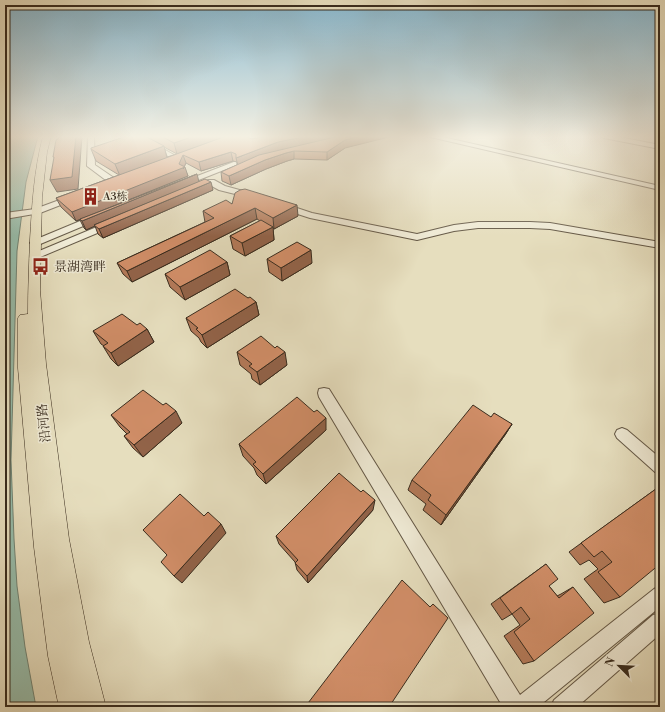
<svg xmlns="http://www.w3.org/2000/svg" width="665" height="712" font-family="'Libre Bodoni','Noto Serif SC',serif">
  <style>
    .water { fill: #97bdab; stroke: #718373 }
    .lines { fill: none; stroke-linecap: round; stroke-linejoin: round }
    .minor-casing { stroke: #645846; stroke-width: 2 }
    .major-casing { stroke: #392c1e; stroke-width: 1 }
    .minor { fill: #efead5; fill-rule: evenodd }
    .major { fill: #e6debe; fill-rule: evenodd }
    .wall { fill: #b47a59; stroke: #392c1e; fill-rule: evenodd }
    .shaded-wall { fill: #926349; stroke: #392c1e }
    .building { fill: #d18e68; stroke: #392c1e }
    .labels { text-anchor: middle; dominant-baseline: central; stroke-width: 3; stroke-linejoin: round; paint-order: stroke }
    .far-poi-label { font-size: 11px; fill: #392c1e; stroke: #efead5; text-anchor: start }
    .poi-label { font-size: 13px; fill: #392c1e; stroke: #efead5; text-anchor: start }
    .street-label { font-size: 13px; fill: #392c1e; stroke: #efead5 }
  </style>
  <rect width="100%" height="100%" fill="#e6debe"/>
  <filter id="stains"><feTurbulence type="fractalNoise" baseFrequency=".005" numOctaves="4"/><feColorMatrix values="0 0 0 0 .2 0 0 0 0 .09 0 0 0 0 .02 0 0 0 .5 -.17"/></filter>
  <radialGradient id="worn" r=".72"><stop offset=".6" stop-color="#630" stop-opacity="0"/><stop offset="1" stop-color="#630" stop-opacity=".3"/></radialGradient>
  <path class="water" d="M5,136h33l-12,46 -9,69 -6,209 3,79 3,47 8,61 11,60h-31z"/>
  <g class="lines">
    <defs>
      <path id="minor" d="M88,136h6l1,29 22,15v4h-6l-24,-18z
        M426,136h12l222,50v4z
        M601,136h13l46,9v4l-56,-11z
        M149,143h4l28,16 -6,1 -26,-15z
        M252,155l3,2 -1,1 -68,27h-6l-1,-2z
        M208,180h6l11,6 29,8 1,2 -4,2 -32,-8 -11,-6z
        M73,195l4,2 -1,2 -36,14 -35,6v-6l30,-4z
        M279,204h6l27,9 105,21 37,-9 24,-3h52l20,1 110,19v6l-110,-19 -20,-1h-52l-24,3 -37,9 -107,-22 -31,-10 -1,-2z
        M97,214l3,1 1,2 -1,2 -62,26 -3,1 -5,-3 2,-2z
        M111,221l3,1 1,2 -1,2 -76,32h-6l-2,-2 2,-2z
        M324,388l5,1 191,306 134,-106 6,-3v21l-122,100h-35l-184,-310 -1,-4 1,-4z
        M622,428l5,2 33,28v16l-5,-2 -38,-34 -2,-4 2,-4z
        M660,613v21l-83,73h-26l3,-7 99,-85z"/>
      <path id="major" d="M43,136h8l-4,16 -5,45 -2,93 6,74 23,175 20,103 17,65h-47l-11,-51 -14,-109 -16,-179v-50l2,-3 8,-1c0,-25 1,-49 2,-74 2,-35 4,-70 13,-104z"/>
    </defs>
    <use href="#minor" class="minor-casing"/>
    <use href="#major" class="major-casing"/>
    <use href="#minor" class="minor"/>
    <use href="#major" class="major"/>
  </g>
  <path class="wall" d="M150,136h94l8,3 93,9 -18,12 -33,-1 -7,2 -21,8 -35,16 -9,-4 -1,-9 16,-7v-3l-4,-1 -32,10 -15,-8 -2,4 4,9 -77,31 88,-26 14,9 -110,48 -5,-4 -3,-8 -9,4 -2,-2 -4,-8 -4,1 -15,-14 -5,-9 63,-23 -23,-14 -5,-12 61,-9zM164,147l13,7 -10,3z
    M232,204l66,12 -24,13 -1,-1 1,12 -29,16 -12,-7 -3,-13 30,-15 -3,-2 -125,63 -9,-8 -6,-11 88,-41 -2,-11z
    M267,259l45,4 -30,18 -13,-9z
    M227,262l3,13 -45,25 -15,-13 -5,-13z
    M248,298l8,4 3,13 -52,33 -6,-6 -2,-4 -8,-7 -5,-13z
    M147,329l7,13 -36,24 -7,-7 -8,-13h1l-3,-2 -8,-13z
    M237,352l50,13 -27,20 -8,-6 -1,-5 -11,-9z
    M314,412l12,18 -60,54 -9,-9 -3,-7 -11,-12 -4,-12z
    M111,415l71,8 -39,34 -10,-9 -9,-12 3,-2 -7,-7z
    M491,417l21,7 -7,11 -64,90 -18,-15 3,-6 -18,-14 4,-10z
    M660,486l-40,111 -16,6 -20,-24 14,-10 -9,-9 -9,5 -11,-13z
    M373,510l-65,73 -11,-13 -2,-8 -16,-18 -3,-8z
    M546,564l3,22 8,10 4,-2 12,-7 -39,74 -11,3 -19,-28 16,-11 -8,-11 -10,6 -11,-16z"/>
  <path class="shaded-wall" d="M76,136h6l-4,53 -21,3 -7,-12z
    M194,136h34l-51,18 -3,-11z
    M308,136h38l-108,30 -2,-8 42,-16z
    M360,136h33l-48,12 -18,12v-8l18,-12z
    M164,146l3,12 -47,18 -5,-12z
    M294,151v8l-7,2 -21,8 -35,16 -2,-9 36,-16 21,-7z
    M231,152l2,9 -32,10 -2,-9z
    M183,155l3,8 -3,6 2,-2 3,9 -112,45 -4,-9z
    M197,174l2,8 -105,43 1,1 -9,4 -4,-9z
    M211,182l2,8 -110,48 -4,-9z
    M297,205l1,11 -24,13 -1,-11z
    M255,208l2,11 -125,63 -5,-11z
    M273,227l1,13 -29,16 -3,-13z
    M311,250l1,13 -30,18 -1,-13z
    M227,262l3,13 -45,25 -5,-13z
    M256,302l3,13 -52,33 -5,-13z
    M147,329l7,13 -36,24 -7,-13z
    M285,352l2,13 -27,20 -3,-13z
    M176,411l6,12 -39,34 -9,-12z
    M326,418v12l-60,54 -3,-10z
    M512,424l-7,11 -64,90 5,-10z
    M375,500l-2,10 -65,73 -1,-7z
    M221,524l5,9 -44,50 -8,-7z"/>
  <path class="building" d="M59,136h17l-4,41 -22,3 4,-23h-1l3,-17 2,-1z
    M127,136h18l19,10 -49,18 -24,-15v-1z
    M161,136h33l-20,7z
    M226,136h18l8,3 15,-3h41l-30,6 -42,16v-4l-5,-2 -32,10 -16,-7 -4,9 6,3 -113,45 -16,-14z
    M339,136h21l-15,4 -18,12 -33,-1 -8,2 -21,7 -36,16 -8,-4 38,-17z
    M197,174l-115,47 -2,-2z
    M205,179l6,3 -112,47 -5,-4z
    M245,189l52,16 -24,13 -18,-10 -128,63 -10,-8 97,-45 -11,-7 23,-11 6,4 3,-11 5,-3z
    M261,220l12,7 -31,16 -12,-7z
    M297,242l14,8 -30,18 -14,-9z
    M210,250l17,12 -47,25 -15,-13z
    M235,289l13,9 2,-1 6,5 -54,33 -6,-6 2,-1 -12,-10z
    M122,314l15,11 3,-2 7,6 -36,24 -8,-7 5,-3 -15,-12z
    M261,336l14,12 2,-2 8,6 -28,20 -8,-6 3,-2 -15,-12z
    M143,390l20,15 3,-2 10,8 -42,34 -10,-9 6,-4 -19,-17z
    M297,397l17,15 3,-2 9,8 -63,56 -10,-10 3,-2 -17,-18z
    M473,405l18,12 3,-4 18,11 -66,91 -18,-15 3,-5 -19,-15z
    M339,473l22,19 2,-2 12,10 -68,76 -12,-13 3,-3 -22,-24z
    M660,486v78l-40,33 -22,-25 14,-10 -10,-11 -8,6 -13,-14z
    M180,494l24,22 4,-4 13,12 -47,52 -13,-14 6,-7 -24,-25z
    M546,564l12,15 -9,7 10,12 14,-11 21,26 -60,48 -20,-29 16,-13 -9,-12 -9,7 -12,-16z
    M402,580l28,27 3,-3 15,14 -59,89h-84z"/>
  <linearGradient id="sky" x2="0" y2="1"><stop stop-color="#87b8d0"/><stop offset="0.58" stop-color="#f4f0e2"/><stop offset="1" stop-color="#f4f0e2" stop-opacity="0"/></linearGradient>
  <rect width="665" height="236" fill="url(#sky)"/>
  <defs>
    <symbol id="building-bare" viewBox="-9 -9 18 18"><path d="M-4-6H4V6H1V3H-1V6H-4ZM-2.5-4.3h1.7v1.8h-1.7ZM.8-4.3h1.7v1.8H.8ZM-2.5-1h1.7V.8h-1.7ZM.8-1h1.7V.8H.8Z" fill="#8f2418" stroke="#efead5" stroke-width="2.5" paint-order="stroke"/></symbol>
    <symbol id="bus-bare" viewBox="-9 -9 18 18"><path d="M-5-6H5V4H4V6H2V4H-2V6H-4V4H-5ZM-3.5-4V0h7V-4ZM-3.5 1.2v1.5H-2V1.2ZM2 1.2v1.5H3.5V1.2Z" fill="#8f2418" stroke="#efead5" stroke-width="2.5" paint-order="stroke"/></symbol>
  </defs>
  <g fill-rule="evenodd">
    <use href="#building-bare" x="78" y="184" width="25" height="25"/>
    <use href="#bus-bare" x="28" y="254" width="25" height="25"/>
  </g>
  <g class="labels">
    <g class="far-poi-label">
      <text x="103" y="197">A3栋</text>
    </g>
    <g class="poi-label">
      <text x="54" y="267">景湖湾畔</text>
    </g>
    <g class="street-label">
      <text transform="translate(44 423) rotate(-96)">沿河路</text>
    </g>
  </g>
  <rect width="665" height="712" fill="none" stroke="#e6debe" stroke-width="20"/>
  <rect x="6" y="6" width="653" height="700" fill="none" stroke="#392c1e" stroke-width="2"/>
  <rect x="10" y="10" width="645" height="692" fill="none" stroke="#392c1e"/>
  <g transform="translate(619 666) rotate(294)" stroke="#efead5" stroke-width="3" paint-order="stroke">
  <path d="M0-3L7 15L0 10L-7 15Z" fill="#392c1e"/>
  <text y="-6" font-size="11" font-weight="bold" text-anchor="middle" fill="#392c1e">N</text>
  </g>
  <rect width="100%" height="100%" filter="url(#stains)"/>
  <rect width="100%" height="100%" fill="url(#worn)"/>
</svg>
